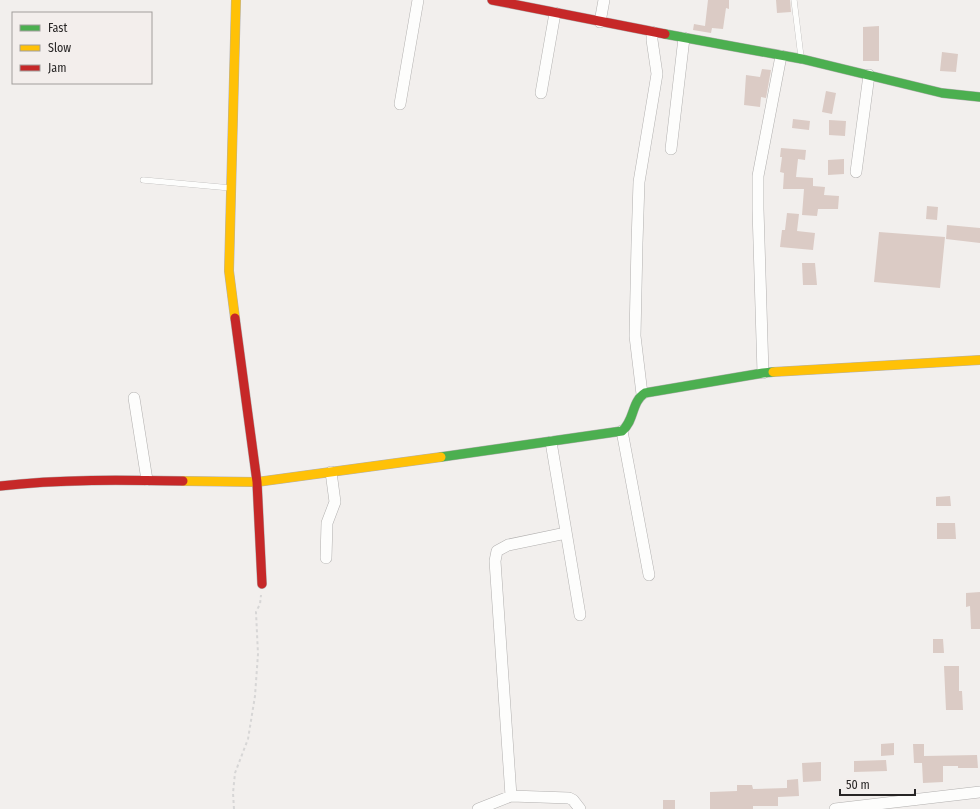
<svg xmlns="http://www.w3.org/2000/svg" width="980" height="809" font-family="'Fira Sans Condensed',sans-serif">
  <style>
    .building { fill: #dbcbc5 }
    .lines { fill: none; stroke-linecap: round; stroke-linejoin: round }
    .lane-casing { stroke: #b2b0af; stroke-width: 6 }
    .street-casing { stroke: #b2b0af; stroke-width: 12 }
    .fast-casing { stroke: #b2b0af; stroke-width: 10 }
    .slow-casing { stroke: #b2b0af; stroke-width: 10 }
    .jam-casing { stroke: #b2b0af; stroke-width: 10 }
    .path { stroke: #d7d6d6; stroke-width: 2; stroke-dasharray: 3 3; stroke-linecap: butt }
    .lane { stroke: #fdfdfc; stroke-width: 5.5 }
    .street { stroke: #fdfdfc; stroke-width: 11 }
    .fast { stroke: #4caf50; stroke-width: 9 }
    .slow { stroke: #ffc107; stroke-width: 9 }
    .jam { stroke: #c62828; stroke-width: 9 }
  </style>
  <rect width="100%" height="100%" fill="#f2efed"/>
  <path class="building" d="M708,0h21v9l-3,-1 -3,21 -11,-1 -1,5 -18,-3 1,-6 11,2z
    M776,0h14l1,12 -14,1z
    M879,26v35h-16v-34z
    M942,52l16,2 -2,18 -16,-1z
    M762,69l9,1 -5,28 -5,-1 -1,10 -16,-2 2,-30 14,2z
    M826,91l10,2 -4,21 -10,-2z
    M793,119l17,2 -1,9 -17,-2z
    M829,120l17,1 -1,15 -16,-1z
    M781,148l25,2 -1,10 -7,-1 -2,18 17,1v8l12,1 -1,8 15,1 -1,13h-20l-1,7 -15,-1 2,-26h-21l1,-16 -4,-1 2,-15h-2z
    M844,159v15l-16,1v-15z
    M927,206l11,1 -1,13 -11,-1z
    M787,213l12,1 -2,17 18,2 -2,17 -33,-3 2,-17h3z
    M947,225l33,3v15l-34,-4z
    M879,232l66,5 -5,51 -66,-6z
    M802,263h13l2,22h-14z
    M950,496l1,10h-15v-9z
    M937,523h18l1,16h-19z
    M980,592v37h-9l-1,-23 -4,1v-14z
    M933,639h10l1,14h-11z
    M944,666h15v25h3l1,19h-17z
    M894,743v12l-13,1v-12z
    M913,744h11v12l53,-1 1,13h-20v-2h-15v16l-20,1 -1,-20h-8z
    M886,760l1,11 -33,1v-11z
    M821,762v19l-18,1 -1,-19z
    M798,779l1,17 -21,1v9h-25v3h-43v-17l27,-1v-6h15l1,4 34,-1v-8z
    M663,800h12v9h-12z"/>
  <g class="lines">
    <defs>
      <path id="lane" d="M794,0l7,57
        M143,180l88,8"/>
      <path id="street" d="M600,22l4,-22
        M541,93l14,-80
        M400,104l18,-104
        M671,149l13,-111
        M856,172l13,-97
        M763,373l-5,-164v-33l23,-120
        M642,394l-7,-58 2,-93 2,-61 18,-108 -5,-34v-8
        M134,398l13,82
        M622,431l27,144
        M551,442l29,173
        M326,558l1,-35 8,-21 -4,-30
        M511,796l58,2 4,2 7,9
        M478,809l33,-13 -16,-235 2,-10 11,-6 58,-12
        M835,809l145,-17"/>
      <path id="fast" d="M665,34l137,25 140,34 38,4
        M441,457l181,-26c13,-11 9,-29 23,-38l118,-20 10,-1"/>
      <path id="slow" d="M235,318l-6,-47 7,-271
        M773,372l207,-12
        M183,481l74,1 184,-25"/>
      <path id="jam" d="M492,0l173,34
        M235,318l22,164 5,102
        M0,486c60,-7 123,-6 183,-5"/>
    </defs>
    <use href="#lane" class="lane-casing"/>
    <use href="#street" class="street-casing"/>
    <use href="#fast" class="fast-casing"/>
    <use href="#slow" class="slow-casing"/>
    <use href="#jam" class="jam-casing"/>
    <path class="path" d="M234,809l-1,-16 2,-20 13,-34 7,-43 3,-42 -2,-42 4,-8 1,-9"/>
    <use href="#lane" class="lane"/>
    <use href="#street" class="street"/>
    <use href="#fast" class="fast"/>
    <use href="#slow" class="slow"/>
    <use href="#jam" class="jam"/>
  </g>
  <rect x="12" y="12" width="140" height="72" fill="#f3eeec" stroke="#a19e9c"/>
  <rect x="20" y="25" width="20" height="6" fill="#4caf50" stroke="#a19e9c"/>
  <text x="48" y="32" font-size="12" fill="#272525">Fast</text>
  <rect x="20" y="45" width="20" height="6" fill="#ffc107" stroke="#a19e9c"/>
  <text x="48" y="52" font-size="12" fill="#272525">Slow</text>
  <rect x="20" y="65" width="20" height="6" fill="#c62828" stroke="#a19e9c"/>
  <text x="48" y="72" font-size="12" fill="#272525">Jam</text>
  <path d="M840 789v6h75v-6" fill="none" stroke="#272525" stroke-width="2"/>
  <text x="846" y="789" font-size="12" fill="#272525" stroke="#f3eeec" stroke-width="3" paint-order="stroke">50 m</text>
</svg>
